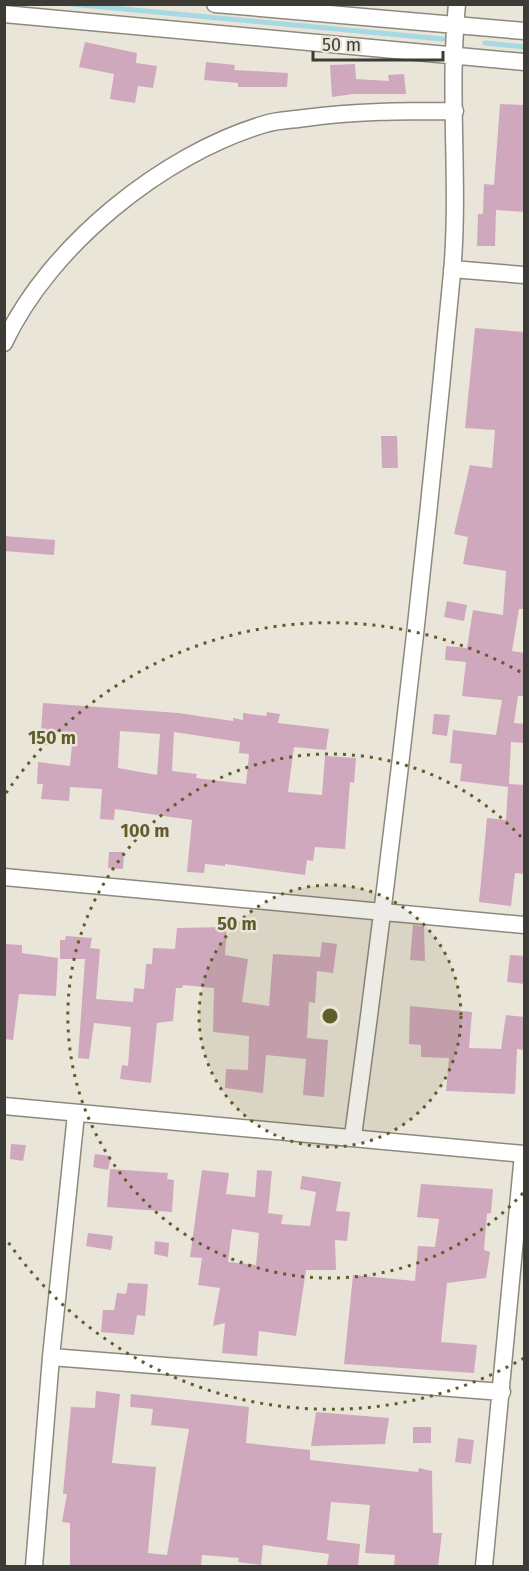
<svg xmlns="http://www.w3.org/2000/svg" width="529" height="1571" font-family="'Fira Sans',sans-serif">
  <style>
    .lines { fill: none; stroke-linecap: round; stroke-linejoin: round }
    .stream { stroke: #a6d9e3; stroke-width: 5 }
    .building { fill: #d0a8be; fill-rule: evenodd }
    .minor-casing { stroke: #8d897e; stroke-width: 19 }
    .minor { stroke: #fff; stroke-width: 16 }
    .ring { fill: none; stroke: #5f5d29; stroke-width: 3; stroke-dasharray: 3 6 }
    .centre { fill: #5f5d29; stroke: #eae5d9; stroke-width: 3 }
    .ring-label { font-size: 18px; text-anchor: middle; font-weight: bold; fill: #5f5d29; stroke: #eae5d9; stroke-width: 5; stroke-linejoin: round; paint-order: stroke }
  </style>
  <rect width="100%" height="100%" fill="#eae5d9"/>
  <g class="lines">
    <path class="stream" d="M71,4l372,35
      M485,43l39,4"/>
  </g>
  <path class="building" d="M85,42l52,11 -1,10 21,3 -4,22 -15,-2 -3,17 -25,-4 4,-25 -35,-7z
    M206,62l29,3 -1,5 54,3 -1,14h-49v-4l-34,-3z
    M355,64l1,15 33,2 -1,-6 16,-1 2,20h-53l-21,3 -2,-32z
    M500,104l25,1v107l-29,-2 -1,36h-18l1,-32h5l1,-30 10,1z
    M475,328l50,4v277h-6l-7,42 13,2v43h-7l-4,27 11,1v19l-14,-1 -2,42 16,1v89l-10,-1 -4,33 -32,-4 8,-84 19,2 2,-33 -48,-6 2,-17 -12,-1 3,-33 43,5 6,-35 -40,-4 4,-34 -21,-2 1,-14 21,2 6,-38 30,5 3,-44 -43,-7 5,-27 -14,-3 16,-69 22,3 3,-38 -30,-2z
    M381,436h16l1,32h-16z
    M4,536l51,4 -1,15 -50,-4z
    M447,601l20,4 -3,16 -20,-4z
    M43,703l135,10 55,8v-3l10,2v-7l23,3 1,-4 13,2 -2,9 51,6 -3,21 -32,-3 -6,45 34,3 3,-39 31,2 -2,25 -4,-1 -5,67 -30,-2 -2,14 -6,-1 -2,15 -80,-11v2l-20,-2 -1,9 -17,-1 5,-52 -77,-11 -1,11 -14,-1 2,-30 -32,-2 -1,14 -28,-2 2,-15h-6l1,-22 32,4 3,-33 -32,-2zM120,731l40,3 -3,41 -39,-7zM174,732l66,10 -1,11 10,1 -3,30 -50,-6 1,-4 -25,-3z
    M434,714l16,1 -3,21 -15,-2z
    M109,852h15l-1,17 -15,-1z
    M413,925l11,1 1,35 -15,-1z
    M227,927l-2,28 23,4 -6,43 27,4 4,-52 47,3 2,-15 15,2 -4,29 -16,-2 -2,32 -6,-1 -2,36 21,2 -4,57 -21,-2 3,-36 -40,-4 -3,38 -38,-5 1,-19 22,1 1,-34 -36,-4 1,-44 -31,-3 -1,3h-6l-3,33 -16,2 -6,60 -31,-4 2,-14 6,1 3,-39 -37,-4 -5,36 -11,-1 7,-99h-25v-19h5l1,-4 26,2 -2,10 10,1 -4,50 37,3 1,-14 10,1 2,-25h6l1,-16 22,1 2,-21z
    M4,944l18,1v8l36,5 -2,38 -37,-2 -6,46 -9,-1z
    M510,955l15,1v28l-18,-2z
    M410,1006l62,6 -3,36 32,1 5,-34 19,2v33l-8,-1 -2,45 -69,-3 3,-33 -28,-1v-12l-12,-1z
    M11,1144l15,1 -3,16 -13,-2z
    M95,1154l16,2 -3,14 -15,-3z
    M110,1169l58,4 -1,6 7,1 -2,32 -65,-5z
    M202,1170l27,3 -3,21 29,3 2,-27 15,1 -4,42 15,2 -2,9 29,2 6,-34 -16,-3 2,-13 39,6 -5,29 14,1 -3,29 -12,-1 1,30h-30l-10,66 -37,-5 -2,25 -35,-3 3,-30 -12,3 7,-38 -22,-3 4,-27 -12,-1zM232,1229l27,4 -3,32 -28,-3z
    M421,1184l72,5 -2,24 -4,1 -3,36 6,2 -4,26 -39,5 -6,59 36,3 -3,28 -130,-9 9,-89 62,6 3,-35 17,1 4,-28 -22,-2z
    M88,1233l25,3 -2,14 -25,-4z
    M155,1241l14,2 -1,14 -14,-3z
    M128,1283l20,1 -3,32 -8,-1 -3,20 -33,-3 2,-22h11l3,-17 9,1z
    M96,1391l24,3 -8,69 44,4 -8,86 19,2 22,-126 -38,-4 2,-16 -23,-2 1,-13 118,13 -3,36 64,7v10l108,12 1,-4 13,3 1,62h9l-4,33h-44l1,-11 -30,-2 5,-48 -39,-3 -4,38 33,4 -2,22h-31l2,-12 -66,-9 -2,20 -23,-3 1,-4 -37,-3 -1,11h-131v-43l-8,-1 5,-28h-4l8,-87 24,1z
    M316,1412l73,6 -4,26 -74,2z
    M413,1427h18v16h-18z
    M458,1438l16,2 -3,24 -16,-2z"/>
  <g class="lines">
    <defs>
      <path id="minor" d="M215,4l309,27
        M4,14l520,48
        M452,269l72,6
        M4,343c45,-97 159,-189 261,-219 13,-4 27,-4 40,-6 50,-7 99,-7 150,-7
        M4,877l520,48
        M4,1106l520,48
        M353,1136c39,-286 72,-575 99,-863 8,-89 -4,-179 5,-269
        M51,1357l451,35
        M34,1566l17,-209 25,-243
        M484,1566l39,-412"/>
    </defs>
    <use href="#minor" class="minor-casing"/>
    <use href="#minor" class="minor"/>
  </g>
  <circle cx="330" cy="1016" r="131" fill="#5f5d29" fill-opacity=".12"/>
  <g class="ring">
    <circle cx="330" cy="1016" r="131"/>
    <path d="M523 1193A262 262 0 1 1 523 839"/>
    <path d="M524 1358A393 393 0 0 1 6 1239M6 793A393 393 0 0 1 524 674"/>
  </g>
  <circle cx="330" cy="1016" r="9" class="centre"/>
  <g class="ring-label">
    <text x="52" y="744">150 m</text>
    <text x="145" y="837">100 m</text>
    <text x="237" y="930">50 m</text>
  </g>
  <rect width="529" height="1571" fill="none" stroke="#3d3b36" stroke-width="12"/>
  <path d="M313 51v9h130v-9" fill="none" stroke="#3d3b36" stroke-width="3"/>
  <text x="322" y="51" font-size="18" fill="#3d3b36" stroke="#eae5d9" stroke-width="4.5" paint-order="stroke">50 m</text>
</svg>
